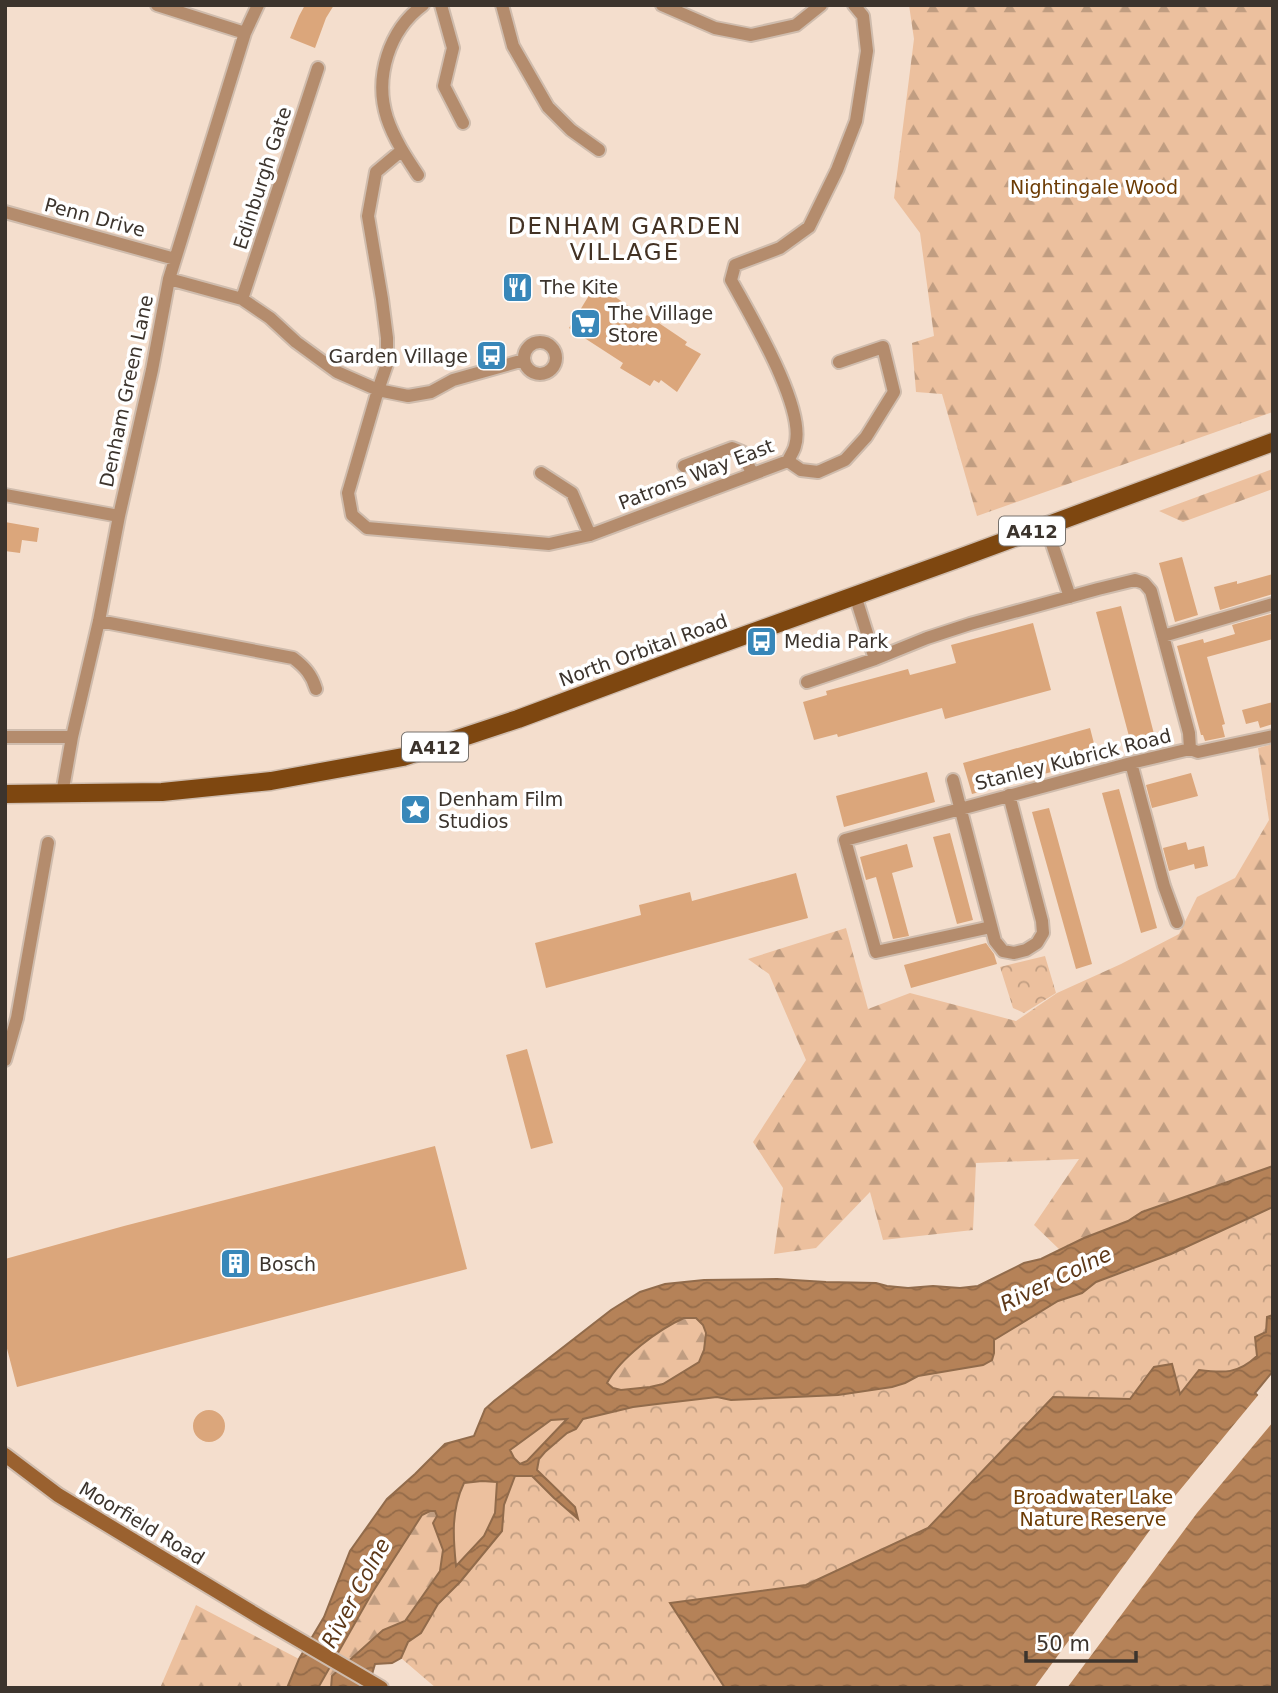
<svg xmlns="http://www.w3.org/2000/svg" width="1278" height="1693" font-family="'DejaVu Sans',sans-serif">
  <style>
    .grass { fill: #ecc09e }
    .forest { fill: url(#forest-firs) }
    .park { fill: url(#park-crowns) }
    .water { fill: url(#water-waves); stroke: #916b4b; stroke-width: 2; fill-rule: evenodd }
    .pier { fill: #f4decd }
    .building { fill: #dba67b }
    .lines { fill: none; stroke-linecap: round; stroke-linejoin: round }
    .street-casing { stroke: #cfbcad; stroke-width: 16 }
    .secondary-casing { stroke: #cfbcad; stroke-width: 18 }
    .primary-casing { stroke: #cfbcad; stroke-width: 21 }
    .street { stroke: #b48c6d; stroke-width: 12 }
    .secondary { stroke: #9a612f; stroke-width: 14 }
    .primary { stroke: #7e4710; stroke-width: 18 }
    .labels { text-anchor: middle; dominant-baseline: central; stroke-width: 7; stroke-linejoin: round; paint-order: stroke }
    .shield { fill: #fff; stroke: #76716c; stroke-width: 2 }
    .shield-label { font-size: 18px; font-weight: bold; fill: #3c342d }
    .street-label { font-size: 19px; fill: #3c342d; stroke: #fff }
    .park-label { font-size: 19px; fill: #6c3b04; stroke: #fff }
    .poi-label { font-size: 19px; fill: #3c342d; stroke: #fff; text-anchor: start }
    .water-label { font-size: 21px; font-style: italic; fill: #5d3818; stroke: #fff }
    .quarter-label { font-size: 23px; letter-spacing: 2px; fill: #433224; stroke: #fff }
  </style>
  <defs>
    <pattern id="forest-firs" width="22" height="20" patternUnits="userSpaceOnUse" patternTransform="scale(1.75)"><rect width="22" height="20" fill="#ecc09e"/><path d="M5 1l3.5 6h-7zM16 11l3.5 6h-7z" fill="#c09d81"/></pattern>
    <pattern id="park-crowns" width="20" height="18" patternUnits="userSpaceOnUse" patternTransform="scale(1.75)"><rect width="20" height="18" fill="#ecc09e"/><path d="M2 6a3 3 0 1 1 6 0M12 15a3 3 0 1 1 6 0" fill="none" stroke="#c09d81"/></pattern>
    <pattern id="water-waves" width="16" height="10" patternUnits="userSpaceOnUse" patternTransform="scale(1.75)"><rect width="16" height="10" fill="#b58258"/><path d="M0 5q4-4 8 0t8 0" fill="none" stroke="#946b49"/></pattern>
  </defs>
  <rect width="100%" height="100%" fill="#f4decd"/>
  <path class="grass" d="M568,1418l-41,43 -7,3 -6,-6 -4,-8 41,-31z
    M482,1481l15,1 -2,31 -11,23 -28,31c-3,-29 -6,-57 8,-84z"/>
  <path class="forest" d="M909,5h364v407l-296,104 -35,-122 -26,-2 -4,-49 22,-7 -14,-103 -26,-35 20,-159z
    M1273,469v20l-90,33 -24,-11z
    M1273,744v422l-46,15 -167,69 -26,-25 45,-66 -103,4 -3,67 -90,10 -13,-48 -54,56 -42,6 9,-66 -30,-46 53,-82 -37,-86 -21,-15 98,-31 22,81 42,-16 106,28 41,-28 64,-29 58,-30 18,-37 38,-19 34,-58 -11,-72z
    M684,1318h12l7,7 3,8 -2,17 -6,12 -35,22 -13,3 -29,3 -8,-2 -6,-5c15,-27 50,-53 77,-65z
    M430,1511h5l2,5 -4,7 10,27 -3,20 -36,51 -21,9 -50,46 -2,12h-13l53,-95 51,-78z
    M196,1605l103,54 -12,29h-127z"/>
  <path class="park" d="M1045,956l11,37 -32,20 -11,-5 -13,-41z
    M1273,1207v164l-18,22 14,14 1,14 3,2v265h-837l-35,-30 7,-16 13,-9 16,-29 23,-22 42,-51 2,-26 11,-29h16l23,22 22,20 -1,-11 -38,-36 2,-12 6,-7 22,-19 9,-4 7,-10 50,-12 84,-10 14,3 107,-5 27,-4 40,-8 13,-7 76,-23v-13l5,-5 59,-34 24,-8 14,-11 30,-10z"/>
  <path class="water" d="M1273,1166v41l-102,47 -75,28 -14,11 -24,8 -64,39v13l-2,7 -9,5 -65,11 -13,7 -13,4 -54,8 -107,5 -14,-3 -60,7 -24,3 -50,12 -7,10 -9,4 -22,19 -6,7 -2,11 38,37 3,12 -24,-21 -22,-22h-17l-11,29 -2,26 -42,51 -22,22 -17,29 -13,9 -7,16 -9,5 -17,1 -7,24h-37l1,-12 51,-46 22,-9 35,-50 3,-21 -10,-27 4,-7 -2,-5h-5l-8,4 -50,78 -54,95h-31l12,-29 25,-42 26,-66 37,-52 28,-25 30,-30 29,-8 11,-27 9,-8 117,-91 29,-18 25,-8 39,-4 73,-1 49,3 50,1 11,3 21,2 25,-2 27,2 18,-2 46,-23 17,-4 43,-21 44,-17 14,-9zM684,1318h12l7,7 3,8 -2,17 -5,12 -36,22 -13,3 -29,3 -8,-2 -6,-5c13,-25 52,-54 77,-65zM567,1419l-40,42 -7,3 -6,-6 -4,-8 41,-30zM482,1481l15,1 -2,31 -11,23 -28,30c-3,-29 -5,-56 8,-83z
    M1273,1315v56l-18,22 14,14 1,14 3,2v265h-548l-55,-85 136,-18 122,-57 125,-131 77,2 24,-32 18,-3 8,30 19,-24c25,3 39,4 58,-14l-2,-19 11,-5 1,-15z"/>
  <path class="pier" d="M1260,1393l13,12v17l-76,91 -130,175h-33l141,-192z"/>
  <path class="building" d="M305,5h29l-8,13 -11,30 -25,-10 9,-22z
    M596,284l49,33 2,-2 40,27 -2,3 16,9 -24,38 -16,-12 -2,3 -5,-3 -4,6 -30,-18 3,-5 -54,-35z
    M5,522l34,6 -2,14 -15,-2 -2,13 -15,-2z
    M1182,557l16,58 -23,7 -16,-59z
    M1273,574v20l-53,16 -6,-23 23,-6v3z
    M1121,606l33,128 -24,6 -34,-128z
    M1271,614l2,7v18l-66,18 18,67 -3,1 3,12 -20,4 -2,-6h-2l-24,-89 26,-7 1,4 31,-9 -3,-9z
    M1033,623l18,67 -106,29 -3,-11 -104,29 -1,-3 -23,6 -11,-38 24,-7 -1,-4 82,-22 2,6 46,-12 -5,-18z
    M1273,702v22l-13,4 -2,-7 -12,3 -4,-14z
    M1090,728l8,31 -126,35 -9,-31z
    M927,772l8,30 -91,25 -8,-31z
    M1191,773l7,23 -46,12 -6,-23z
    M1119,789l38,139 -16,5 -39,-140z
    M1049,808l43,156 -16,5 -44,-157z
    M950,833l23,87 -16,4 -24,-87z
    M1186,842l2,8 16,-4 4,20 -13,3 -1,-5 -25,7 -6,-23z
    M907,844l6,23 -21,6 17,63 -16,3 -17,-62 -10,3 -6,-23z
    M796,873l12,45 -262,70 -11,-45 106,-28 -2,-10 51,-13 2,9z
    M986,943l8,11 3,10 -86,24 -7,-23z
    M527,1049l26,94 -22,6 -25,-94z
    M435,1146l32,123 -450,118 -12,-46v-82l119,-33z
    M193 1426a16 16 0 1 1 32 0a16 16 0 1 1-32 0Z"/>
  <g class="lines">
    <defs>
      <path id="street" d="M157,5l88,28
        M441,5l12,43 -9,38 19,37
        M502,5l11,41 35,61 23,23 28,20
        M662,5l53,23 36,7 45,-10 25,-20
        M401,151l-25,21 -8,44 14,83 5,39v26l-9,26 -30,103 4,22 15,13 182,16 41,-9 198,-74c2,-5 6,-10 7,-15 12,-37 -45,-131 -64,-166l4,-15 45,-17 29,-21 28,-57 19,-49 11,-70 -4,-35 -9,-11
        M418,175c-12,-18 -24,-36 -31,-57 -13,-41 2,-88 36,-113
        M5,212l170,47
        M169,279l73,20 28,19 26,24 41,30 41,18 30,6 23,-4 22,-12 71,-20
        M242,299l76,-231
        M524 358a16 16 0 1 1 32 0a16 16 0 1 1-32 0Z
        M788,461l13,9 17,2 27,-12 21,-23 28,-45 -11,-45 -44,15
        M684,466l48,-18 10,4 10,21
        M541,473l31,20 18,42
        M5,495l114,21
        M1046,526l24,71
        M855,595l20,64
        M99,621l194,37c12,9 19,17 23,31
        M1163,636l110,-32
        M807,682l68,-23 52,-21 43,-14 128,-35 37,-9 9,3 7,8 38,142 1,16 -59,14 -286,77 31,112 115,-25
        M5,737h67
        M1190,749l8,3 75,-16
        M1131,763l33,123 13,36
        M953,780l42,161 8,10 11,2 12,-3 11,-7 6,-10 -1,-12 -33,-126
        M62,794l10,-57 27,-116 20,-105 33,-146 17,-91 76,-246 13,-28
        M5,1060l12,-42 31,-175"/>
      <path id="secondary" d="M5,1455l53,40 205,124 118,69"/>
      <path id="primary" d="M5,794l157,-2 109,-11 132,-24 115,-38 161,-60 275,-99 319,-118"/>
    </defs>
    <use href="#street" class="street-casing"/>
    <use href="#secondary" class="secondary-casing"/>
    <use href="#primary" class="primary-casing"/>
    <use href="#street" class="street"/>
    <use href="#secondary" class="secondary"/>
    <use href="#primary" class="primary"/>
  </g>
  <defs>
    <symbol id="restaurant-square" viewBox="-11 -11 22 22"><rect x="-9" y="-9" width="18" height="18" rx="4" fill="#3887b9" stroke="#fff"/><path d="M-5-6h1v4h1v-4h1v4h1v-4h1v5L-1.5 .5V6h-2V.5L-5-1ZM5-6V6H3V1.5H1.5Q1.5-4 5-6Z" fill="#fff"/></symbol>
    <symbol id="supermarket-square" viewBox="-11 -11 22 22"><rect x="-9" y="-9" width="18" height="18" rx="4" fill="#3887b9" stroke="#fff"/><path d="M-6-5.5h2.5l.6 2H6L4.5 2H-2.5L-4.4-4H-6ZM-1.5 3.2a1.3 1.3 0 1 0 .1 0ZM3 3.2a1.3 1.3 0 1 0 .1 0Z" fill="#fff"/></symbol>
    <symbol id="bus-square" viewBox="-11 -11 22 22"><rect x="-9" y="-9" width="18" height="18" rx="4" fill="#3887b9" stroke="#fff"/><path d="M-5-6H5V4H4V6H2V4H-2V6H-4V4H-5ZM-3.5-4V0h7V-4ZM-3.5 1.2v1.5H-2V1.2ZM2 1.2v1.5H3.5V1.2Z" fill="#fff"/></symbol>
    <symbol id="sight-square" viewBox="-11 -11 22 22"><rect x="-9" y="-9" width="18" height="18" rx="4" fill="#3887b9" stroke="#fff"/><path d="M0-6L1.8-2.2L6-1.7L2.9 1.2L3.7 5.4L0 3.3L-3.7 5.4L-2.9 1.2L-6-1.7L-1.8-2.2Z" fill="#fff"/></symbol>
    <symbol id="building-square" viewBox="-11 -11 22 22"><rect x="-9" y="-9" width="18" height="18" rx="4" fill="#3887b9" stroke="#fff"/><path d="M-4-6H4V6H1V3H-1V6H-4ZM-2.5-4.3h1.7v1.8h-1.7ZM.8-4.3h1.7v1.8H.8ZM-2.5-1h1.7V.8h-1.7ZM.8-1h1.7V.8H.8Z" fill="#fff"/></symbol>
  </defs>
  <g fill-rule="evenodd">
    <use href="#restaurant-square" x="500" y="270" width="35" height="35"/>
    <use href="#supermarket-square" x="568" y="306" width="35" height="35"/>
    <use href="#bus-square" x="474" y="338" width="35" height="35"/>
    <use href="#bus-square" x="744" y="624" width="35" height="35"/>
    <use href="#sight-square" x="398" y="792" width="35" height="35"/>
    <use href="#building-square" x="218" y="1246" width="35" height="35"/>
  </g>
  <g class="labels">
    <g class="shield">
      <rect x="999" y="516.5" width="66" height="29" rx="5"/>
      <rect x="402" y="732.5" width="66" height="29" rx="5"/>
    </g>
    <g class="shield-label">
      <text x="1032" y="531">A412</text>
      <text x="435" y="747">A412</text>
    </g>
    <g class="street-label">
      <text transform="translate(262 178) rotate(-72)">Edinburgh Gate</text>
      <text transform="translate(95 217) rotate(15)">Penn Drive</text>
      <text transform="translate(126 391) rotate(-78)">Denham Green Lane</text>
      <text transform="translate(696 474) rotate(-21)">Patrons Way East</text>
      <text transform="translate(643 650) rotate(-20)">North Orbital Road</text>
      <text transform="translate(1073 759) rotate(-14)">Stanley Kubrick Road</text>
      <text transform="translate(142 1523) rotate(31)">Moorfield Road</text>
    </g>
    <g class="park-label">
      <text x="1094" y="187">Nightingale Wood</text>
      <text x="1093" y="1497">Broadwater Lake<tspan x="1093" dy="22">Nature Reserve</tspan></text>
    </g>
    <g class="poi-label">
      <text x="540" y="287">The Kite</text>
      <text x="608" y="313">The Village<tspan x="608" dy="22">Store</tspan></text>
      <text x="468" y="356" text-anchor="end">Garden Village</text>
      <text x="784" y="641">Media Park</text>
      <text x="438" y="799">Denham Film<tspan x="438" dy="22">Studios</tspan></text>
      <text x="259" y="1264">Bosch</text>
    </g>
    <g class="water-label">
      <text transform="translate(1056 1279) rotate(-26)">River Colne</text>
      <text transform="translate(356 1593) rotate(-62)">River Colne</text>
    </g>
    <g class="quarter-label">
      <text x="625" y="226">DENHAM GARDEN<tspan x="625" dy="26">VILLAGE</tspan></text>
    </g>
  </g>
  <rect width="1278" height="1693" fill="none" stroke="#3c342d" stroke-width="14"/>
  <path d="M1026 1651v10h110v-10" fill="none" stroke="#3c342d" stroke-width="3.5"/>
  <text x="1036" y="1651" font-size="21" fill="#3c342d" stroke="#ffffff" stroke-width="5" paint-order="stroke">50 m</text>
</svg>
